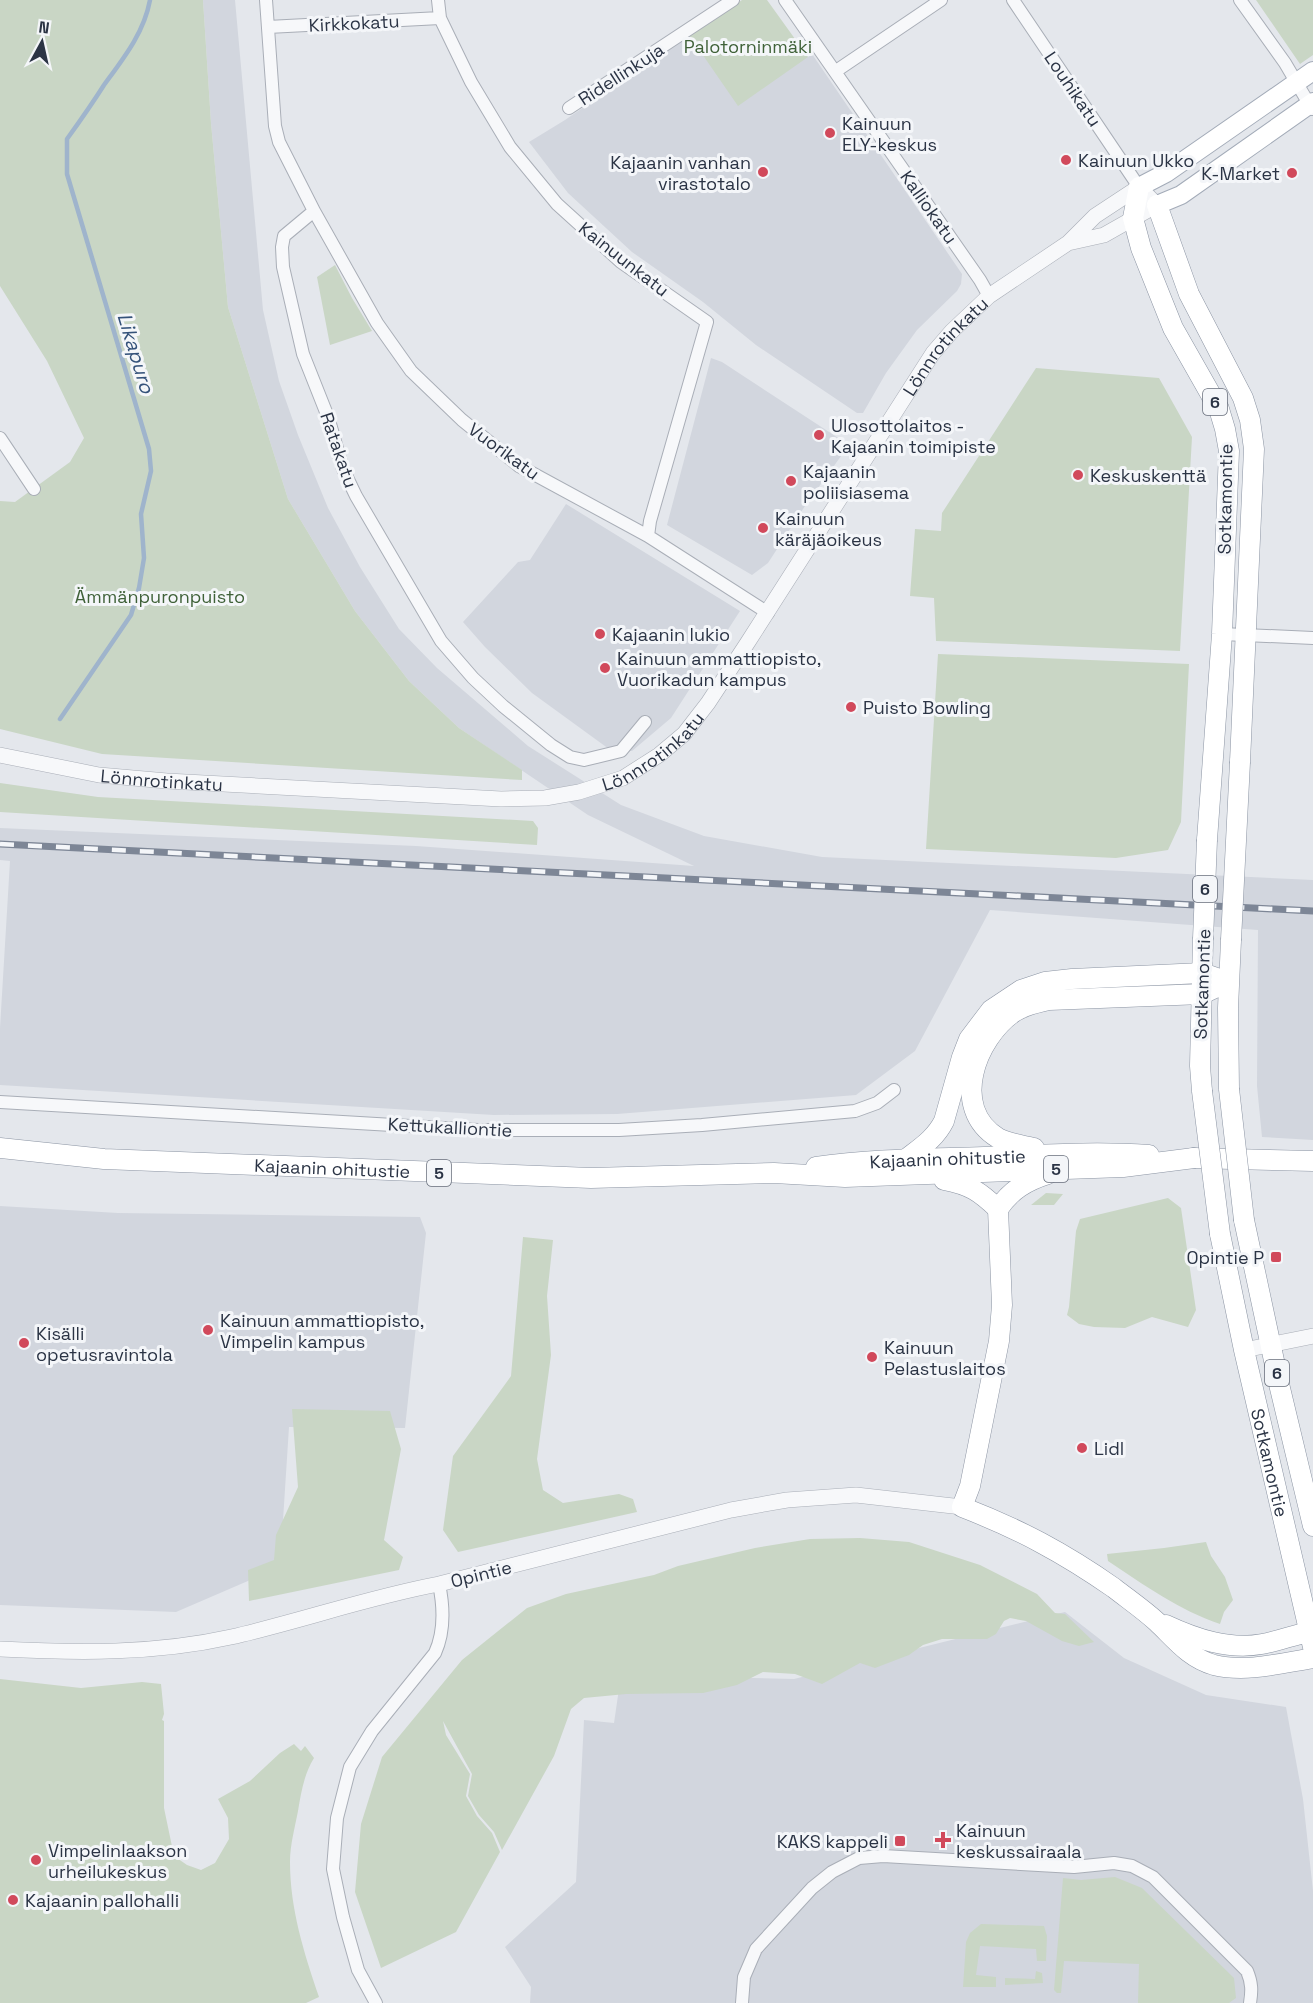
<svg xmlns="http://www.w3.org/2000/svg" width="1313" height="2003" font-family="'Space Grotesk',sans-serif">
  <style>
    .built { fill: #d2d6de }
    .green { fill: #c9d6c5 }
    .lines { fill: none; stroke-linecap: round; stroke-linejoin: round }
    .stream { stroke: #9fb4cc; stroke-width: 4.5 }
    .minor-casing { stroke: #a9aeb7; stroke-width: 14 }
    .tertiary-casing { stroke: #a9aeb7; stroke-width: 16 }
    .primary-casing { stroke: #a3abb8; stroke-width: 20 }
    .trunk-casing { stroke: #8b94a3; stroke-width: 21 }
    .minor { stroke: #f7f8fa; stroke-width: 12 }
    .tertiary { stroke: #f7f8fa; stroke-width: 15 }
    .primary { stroke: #fff; stroke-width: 18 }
    .trunk { stroke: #fff; stroke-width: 20 }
    .rail-casing { stroke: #7d8696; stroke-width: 7 }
    .rail { stroke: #f4f6f9; stroke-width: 4.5; stroke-dasharray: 14; stroke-linecap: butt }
    .trunk-bridge-casing { stroke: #8b94a3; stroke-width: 21; stroke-linecap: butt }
    .trunk-bridge { stroke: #fff; stroke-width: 20 }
    .poi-dot { fill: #d1495b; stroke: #f4f6f9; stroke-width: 2 }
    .labels { text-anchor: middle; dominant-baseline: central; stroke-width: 6; stroke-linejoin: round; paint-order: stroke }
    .shield { fill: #f4f6f9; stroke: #676e7b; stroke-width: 1.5 }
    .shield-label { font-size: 16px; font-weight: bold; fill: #2b3445 }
    .street-label { font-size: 18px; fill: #2b3445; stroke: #f4f6f9 }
    .park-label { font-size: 18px; fill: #3f6138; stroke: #f4f6f9 }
    .poi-label { font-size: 18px; fill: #2b3445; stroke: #f4f6f9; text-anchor: start }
    .water-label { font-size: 20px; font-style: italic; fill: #34527a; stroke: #f4f6f9 }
  </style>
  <rect width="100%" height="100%" fill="#e4e7ec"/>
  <path class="built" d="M203,0h32l28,310 16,71 19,54 30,73 32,59 39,62 38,39 91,78 30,19 63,40 83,31 118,21 491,23v260l-51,-3 -5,-51 1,-156 -268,-20 -75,141 -59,44 -239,19 -123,1 -494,-30v-57l10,-167 -10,-1v-32l416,18 278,20 -106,-51 -129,-87 -50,-47 -54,-70 -67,-112 -60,-192 -17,-184z
    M689,35l119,22 4,-3 150,220 -1,10 -4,7 -40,39 -31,43 -23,40h-6l-101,-68 -53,-43 -71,-50 -64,-59 -39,-51 36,-22z
    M711,358l11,4 127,83 -44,61 -37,57 -16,12 -85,-50z
    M566,504l174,107 -69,107 -39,33 -23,-2 -77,-56 -47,-46 -22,-25 55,-60 12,-2z
    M0,1206l118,7 302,4 6,16 -21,195 -116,-1 -9,140 -104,45 -176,-7z
    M1065,1612l59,46 82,37 80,12 17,92 10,92v112h-783l1,-16 -26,-40 71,-65 8,-162 30,3 7,-48 173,4z"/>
  <path class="green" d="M0,0h203l8,123 17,184 60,192 67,112 54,70 50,47 63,42v10l-420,-26 -102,-25v-228l15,1 55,-40 14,-24 -37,-77 -47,-75z
    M742,0h25l41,57 -70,49 -49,-71z
    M1256,0h57v55l-13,9z
    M335,265l17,33 20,33 -42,14 -13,-68z
    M1036,368l123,10 33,59 -12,214 -244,-10 -2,-43 -24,-2 5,-67 26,2 1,-18z
    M938,654l251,10 -8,158 -13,28 -52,8 -190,-9z
    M0,783l98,14 435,24 5,7 -1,17 -537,-33z
    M1046,1193l17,1 -9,11h-23z
    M1168,1198l13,10 15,102 -8,17 -36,-10 -27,11 -31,-1 -15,-3 -12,-9 2,-8 7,-76 4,-12z
    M523,1237l30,3 -6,56 4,59 -14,104 6,31 20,13 56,-9 14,5 4,13 -179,40 -15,-22 10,-74 58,-80z
    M292,1409l98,2 11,38 -17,91 19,17 -4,13 -150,31 -1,-31 26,-10 2,-25 22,-48z
    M860,1538l49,4 71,23 57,29 18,19 10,1 29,28 -15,4 -17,-5 -36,-20 -16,-3 -6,3 -8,13 -9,5h-45l-19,6 -14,10 -34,13 -15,-5 -38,21 -27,-10 -32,-2 -26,13 -34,8 -77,1 -42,4 -13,11 -17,47 -52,94 -8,-18 -15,-17 -11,-19 4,-22 -29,-53 3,14 24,39 -4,22 11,20 15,17 8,19 -44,80 -75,36 -26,-76 6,-68 21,-67 80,-97 65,-52 39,-14 88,-19 24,-9 77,-18 55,-9z
    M1206,1542l5,14 14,21 8,23 -9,12 -4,12c-41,-14 -76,-39 -112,-63l-1,-7 57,-6z
    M0,1679l81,9 61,-6 19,2 3,30 -2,6 2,1v87l10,48 13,9 14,5 14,-7 14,-24 -1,-21 -10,-19 32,-18 30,-28 14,-9 7,7 4,-5 9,12c-10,16 -13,35 -16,53 -3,16 -8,34 -8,51 0,47 14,91 29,135l-13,6h-306z
    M1115,1877l27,11 92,90 2,20 -7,5h-91l1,-39 -75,-3 -3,32h-4l-3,-3 9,-112 18,2z
    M981,1924l63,2 3,10 -1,25h-9l-1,-12 -56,-3 -4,29 20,2v10h-33l3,-45 4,-9z
    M1036,1971l6,2 1,10 -38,2v-7l30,1z"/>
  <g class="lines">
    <path class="stream" d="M60,719l71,-104 8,-27 5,-30 -3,-44 10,-43 -2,-22 -82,-275v-35c13,-18 25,-35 37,-54 19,-26 40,-52 46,-85"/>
    <defs>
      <path id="minor" d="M266,0l9,126 4,16 35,69 -30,25 -2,11 1,20 20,87 25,63 15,52 13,27 85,145 32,37 30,28 48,39 19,12 14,3 37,-9 24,-29
        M438,0l2,18 31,64 39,65 47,57 64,58 86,60 -57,199 -2,15
        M785,0l195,280 9,16
        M1013,0l126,187
        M1240,0l45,63 27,46
        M268,27l172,-9
        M836,71l105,-71
        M569,108l164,-108
        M314,211l63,112 34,48 51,49 57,46 129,70 120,77
        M0,438l34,51
        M1222,634l91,4
        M0,1102l478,28h141l83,-5 153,-14 22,-8 17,-13
        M376,2003l-18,-33 -15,-53 -10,-48 4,-51 13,-51 22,-36 63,-78c10,-22 9,-45 4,-69
        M742,2003l2,-26 12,-28 56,-61 20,-16 27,-14 24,-2 191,11 40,-4 18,3 21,11 94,94c5,12 5,20 3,32"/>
      <g id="tertiary">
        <path id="s1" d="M0,755l99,20 68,6 334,18 44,-1 34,-6 44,-14 36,-23 25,-21 24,-31 40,-61 185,-289 19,-22 37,-35 79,-53 27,-27 44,-29 18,18 -53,30 -36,8"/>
        <path d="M1244,1350l69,-14"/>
        <path d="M0,1649c78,4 155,5 231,-12 70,-16 138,-40 208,-53l292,-74 56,-10 69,-5 106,12"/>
      </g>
      <path id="primary" d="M1139,187l27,-14 147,-102
        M1157,205l24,-10 132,-93"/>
      <g id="trunk">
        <path d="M1139,187l-6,31 8,30 32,80 46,81 6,20 4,22 -7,183 -15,206"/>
        <path d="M1157,205l32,89 54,104 7,22 4,29 -14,313"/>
        <path d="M1229,1089l-1,-81 3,-68"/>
        <path d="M1202,1091l-2,-25 3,-127"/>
        <path id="s2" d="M0,1148l104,11 487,19 183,-5 71,4 278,-10 71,-9"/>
        <path d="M1034,1148c-12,-3 -25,-4 -36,-10 -49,-30 -22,-100 16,-126 11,-7 23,-9 35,-12l153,-6 26,-12"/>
        <path d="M1193,1158l120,3"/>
        <path d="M905,1160c15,-12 30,-21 39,-39l18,-64 7,-18 22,-29 30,-20 24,-8 27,-3 130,-6 26,9"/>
        <path id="s3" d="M816,1167c55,-8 112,-8 168,-10 55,-2 110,-6 165,-2"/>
        <path d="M1048,1174c-22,7 -37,16 -50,35l4,96 -3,36 -29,145 -8,21c57,22 102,46 152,81 14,11 30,22 43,34 18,17 32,36 57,43 32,8 68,-2 99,-7"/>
        <path d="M944,1180c26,5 35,11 54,29"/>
        <path d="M1244,1220l35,164 34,142"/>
        <path id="s4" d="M1220,1234l24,116 69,297"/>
        <path d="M1166,1625c30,14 63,25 96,19 17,-3 34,-10 51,-13"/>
      </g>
    </defs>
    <use href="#minor" class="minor-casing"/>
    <use href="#tertiary" class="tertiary-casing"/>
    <use href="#primary" class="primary-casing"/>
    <use href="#trunk" class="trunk-casing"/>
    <use href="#minor" class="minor"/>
    <use href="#tertiary" class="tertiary"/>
    <use href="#primary" class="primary"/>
    <use href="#trunk" class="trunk"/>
    <defs>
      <path id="rail" d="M0,844l1313,67"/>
    </defs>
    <use href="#rail" class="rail-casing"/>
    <use href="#rail" class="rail"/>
    <defs>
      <path id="trunk-bridge" d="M1203,939l4,-99
        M1231,940l9,-178
        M1229,1089l15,131
        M1202,1091l18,143"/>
    </defs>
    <use href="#trunk-bridge" class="trunk-bridge-casing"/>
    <use href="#trunk-bridge" class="trunk-bridge"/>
  </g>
  <g class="poi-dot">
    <circle cx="830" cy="133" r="6"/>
    <circle cx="1066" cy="160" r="6"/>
    <circle cx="763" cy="172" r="6"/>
    <circle cx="1292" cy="173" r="6"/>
    <circle cx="819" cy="435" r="6"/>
    <circle cx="1078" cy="475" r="6"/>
    <circle cx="791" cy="481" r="6"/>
    <circle cx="763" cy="528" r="6"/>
    <circle cx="600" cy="634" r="6"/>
    <circle cx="605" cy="668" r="6"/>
    <circle cx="851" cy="707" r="6"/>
    <rect x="1270" y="1251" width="12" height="12" rx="3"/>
    <circle cx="208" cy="1330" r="6"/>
    <circle cx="24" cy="1343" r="6"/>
    <circle cx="872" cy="1357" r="6"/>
    <circle cx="1082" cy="1448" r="6"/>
    <path d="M940 1831h6v6h6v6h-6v6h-6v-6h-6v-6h6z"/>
    <rect x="894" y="1835" width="12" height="12" rx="3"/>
    <circle cx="36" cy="1860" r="6"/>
    <circle cx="13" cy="1900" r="6"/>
  </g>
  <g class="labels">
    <g class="shield">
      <rect x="1203" y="389" width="24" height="26" rx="4.5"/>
      <rect x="1193" y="876" width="24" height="26" rx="4.5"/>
      <rect x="1044" y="1156" width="24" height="26" rx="4.5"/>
      <rect x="427" y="1160" width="24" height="26" rx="4.5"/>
      <rect x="1265" y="1360" width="24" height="26" rx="4.5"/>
    </g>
    <g class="shield-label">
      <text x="1215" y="402">6</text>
      <text x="1205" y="889">6</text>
      <text x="1056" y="1169">5</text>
      <text x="439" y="1173">5</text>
      <text x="1277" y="1373">6</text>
    </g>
    <g class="street-label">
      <text transform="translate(354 23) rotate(-3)">Kirkkokatu</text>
      <text transform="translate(621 74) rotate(-33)">Ridellinkuja</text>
      <text transform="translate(1073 89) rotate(56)">Louhikatu</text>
      <text transform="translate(929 207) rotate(55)">Kalliokatu</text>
      <text transform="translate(624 259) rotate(38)">Kainuunkatu</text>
      <text stroke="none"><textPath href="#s1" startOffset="1172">Lönnrotinkatu</textPath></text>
      <text transform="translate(339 450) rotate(71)">Ratakatu</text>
      <text transform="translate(504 451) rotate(36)">Vuorikatu</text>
      <text transform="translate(1225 499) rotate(-89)">Sotkamontie</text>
      <text stroke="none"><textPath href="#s1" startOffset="668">Lönnrotinkatu</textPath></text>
      <text stroke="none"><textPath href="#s1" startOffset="164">Lönnrotinkatu</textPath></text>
      <text transform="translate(1202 984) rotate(-88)">Sotkamontie</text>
      <text transform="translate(450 1127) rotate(3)">Kettukalliontie</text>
      <text stroke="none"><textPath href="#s3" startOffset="132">Kajaanin ohitustie</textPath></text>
      <text stroke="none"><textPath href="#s2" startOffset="333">Kajaanin ohitustie</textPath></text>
      <text stroke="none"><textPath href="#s4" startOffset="234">Sotkamontie</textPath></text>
      <text transform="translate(481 1574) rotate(-14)">Opintie</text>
    </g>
    <g class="park-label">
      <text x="748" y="46">Palotorninmäki</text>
      <text x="160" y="596">Ämmänpuronpuisto</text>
    </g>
    <g class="poi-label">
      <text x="842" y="123">Kainuun<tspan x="842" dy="21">ELY-keskus</tspan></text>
      <text x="1078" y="160">Kainuun Ukko</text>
      <text x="751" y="162" text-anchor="end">Kajaanin vanhan<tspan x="751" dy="21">virastotalo</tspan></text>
      <text x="1280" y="173" text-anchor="end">K-Market</text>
      <text x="831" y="425">Ulosottolaitos -<tspan x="831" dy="21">Kajaanin toimipiste</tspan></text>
      <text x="803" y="471">Kajaanin<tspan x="803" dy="21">poliisiasema</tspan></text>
      <text x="1090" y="475">Keskuskenttä</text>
      <text x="775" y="518">Kainuun<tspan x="775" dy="21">käräjäoikeus</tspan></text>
      <text x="612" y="634">Kajaanin lukio</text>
      <text x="617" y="658">Kainuun ammattiopisto,<tspan x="617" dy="21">Vuorikadun kampus</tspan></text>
      <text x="863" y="707">Puisto Bowling</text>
      <text x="1264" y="1257" text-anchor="end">Opintie P</text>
      <text x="220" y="1320">Kainuun ammattiopisto,<tspan x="220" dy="21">Vimpelin kampus</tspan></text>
      <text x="36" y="1333">Kisälli<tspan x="36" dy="21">opetusravintola</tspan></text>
      <text x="884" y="1347">Kainuun<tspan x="884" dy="21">Pelastuslaitos</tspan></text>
      <text x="1094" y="1448">Lidl</text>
      <text x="956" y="1830">Kainuun<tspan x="956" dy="21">keskussairaala</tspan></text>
      <text x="888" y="1841" text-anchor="end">KAKS kappeli</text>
      <text x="48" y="1850">Vimpelinlaakson<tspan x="48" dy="21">urheilukeskus</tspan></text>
      <text x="25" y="1900">Kajaanin pallohalli</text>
    </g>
    <g class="water-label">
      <text transform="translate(136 353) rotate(73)">Likapuro</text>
    </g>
  </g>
  <g transform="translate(42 42) rotate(8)" stroke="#f4f6f9" stroke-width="4.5" paint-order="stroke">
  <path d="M0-4.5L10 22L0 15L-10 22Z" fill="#2b3445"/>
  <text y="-9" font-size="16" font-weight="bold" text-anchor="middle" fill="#2b3445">N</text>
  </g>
</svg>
